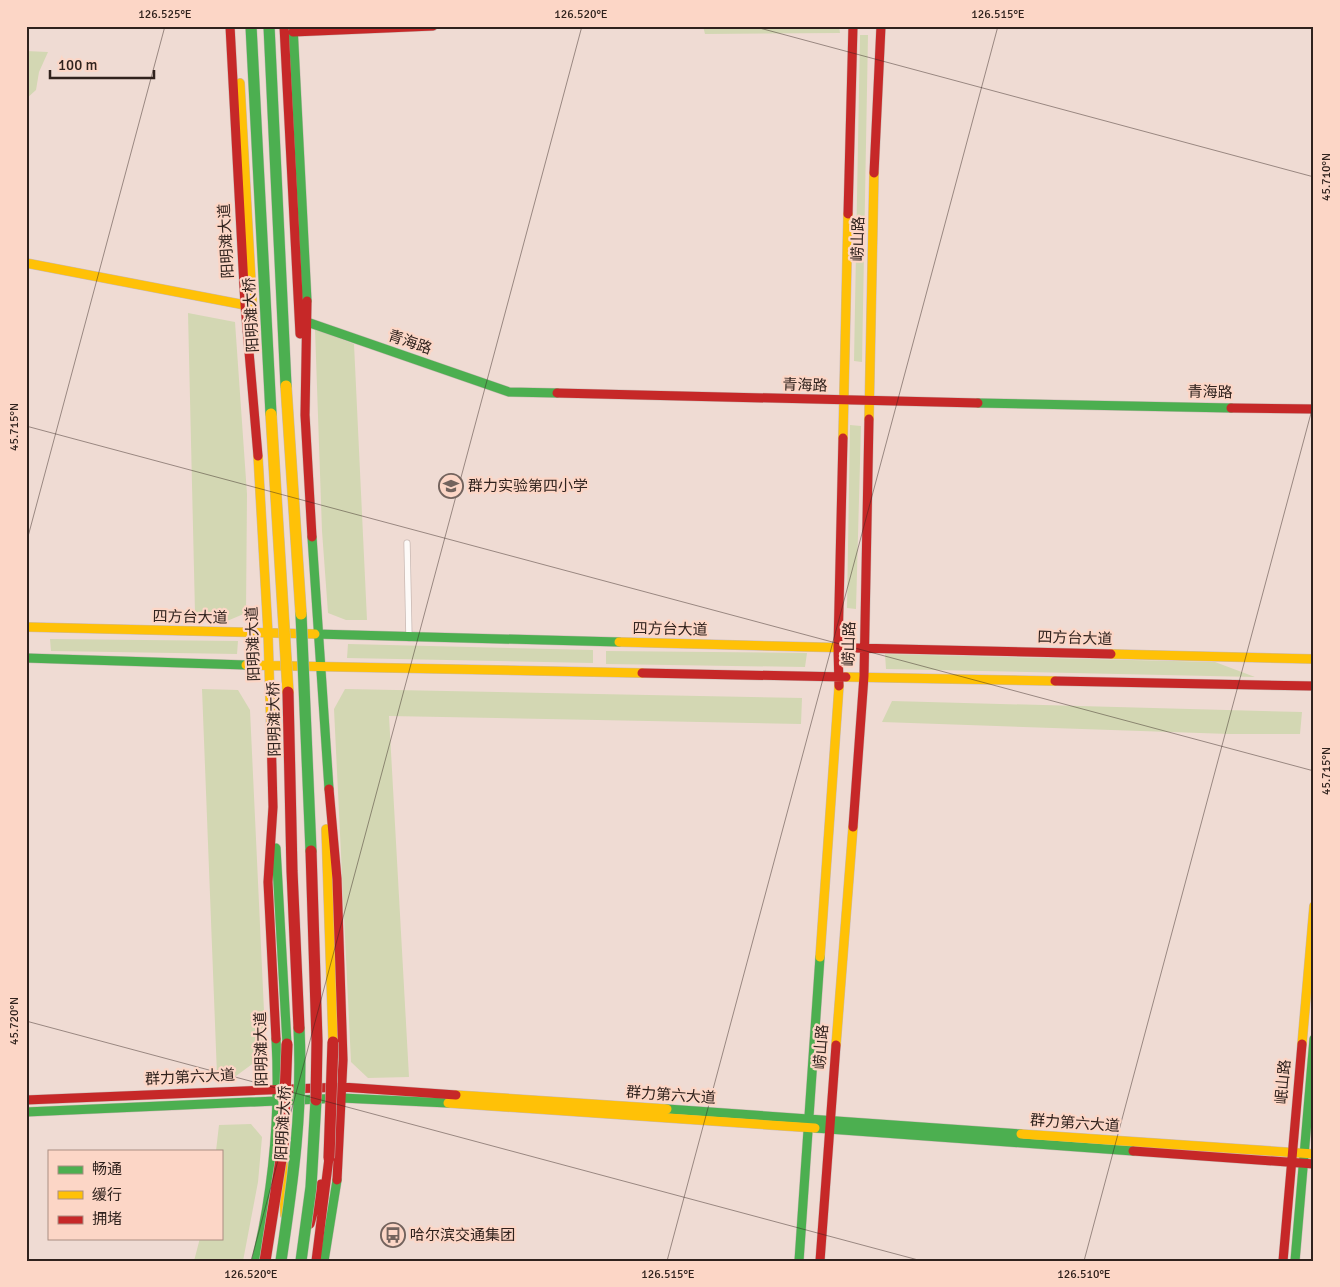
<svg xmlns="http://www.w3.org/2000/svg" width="1340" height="1287" font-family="Signika,'Noto Sans SC',sans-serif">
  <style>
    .green { fill: #d3d7b3 }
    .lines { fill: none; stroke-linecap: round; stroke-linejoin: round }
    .street-casing { stroke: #c9b9b3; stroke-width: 7 }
    .fast-casing { stroke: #c9b9b3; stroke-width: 10 }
    .slow-casing { stroke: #c9b9b3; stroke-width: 10 }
    .jam-casing { stroke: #c9b9b3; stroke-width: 10 }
    .street { stroke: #fdfaf8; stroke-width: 5.5 }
    .fast { stroke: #4caf50; stroke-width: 9 }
    .slow { stroke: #ffc107; stroke-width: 9 }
    .jam { stroke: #c62828; stroke-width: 9 }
    .fast-bridge-casing { stroke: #c4bab5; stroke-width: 12; stroke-linecap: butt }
    .slow-bridge-casing { stroke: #c4bab5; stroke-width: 12; stroke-linecap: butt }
    .jam-bridge-casing { stroke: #c4bab5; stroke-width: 12; stroke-linecap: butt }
    .fast-bridge { stroke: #4caf50; stroke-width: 11 }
    .slow-bridge { stroke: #ffc107; stroke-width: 11 }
    .jam-bridge { stroke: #c62828; stroke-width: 11 }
    .ticks { fill: none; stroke: #30221d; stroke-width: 1; stroke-opacity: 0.45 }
    .labels { text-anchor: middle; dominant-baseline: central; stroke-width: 4.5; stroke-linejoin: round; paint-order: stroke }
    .street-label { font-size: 15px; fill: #30221d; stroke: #fcd6c6 }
    .poi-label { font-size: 15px; fill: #30221d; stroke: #fcd6c6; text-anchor: start }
    .neatline { fill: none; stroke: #30221d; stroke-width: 2 }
    .ticks-label { font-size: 12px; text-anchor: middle; fill: #30221d }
  </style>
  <rect width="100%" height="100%" fill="#efdbd3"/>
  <path class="green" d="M703,26h136l1,7 -135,1z
    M860,35h8l-6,327 -8,-1z
    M26,51l22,1 -9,20 -3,18 -10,9z
    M188,313l47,9 12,172 -1,119 -19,8 -32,-8z
    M315,329l39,15 13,276h-21l-18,-7 -6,-82z
    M850,425l11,1 -5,183 -9,-1z
    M50,639l188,2 -1,13 -186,-3z
    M348,644l245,6v13l-246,-5z
    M606,651l201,2 -2,14 -199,-3z
    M885,654l330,8 40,15 -369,-8z
    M202,689l36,1 12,20 16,344 -30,22 -19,-1z
    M345,689l457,9 -1,26 -412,-8 20,361 -41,1 -17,-16 -17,-353z
    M892,701l410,11 -2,22h-71l-347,-12z
    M251,1124l11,13 -4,45 -15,79h-49l6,-23h21v-87h-5l3,-26z"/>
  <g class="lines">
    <defs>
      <path id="street" d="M407,543l2,95"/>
      <path id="fast" d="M293,26l14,275
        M307,322l202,70 48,1
        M978,403l253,5
        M312,537l17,252
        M315,634l304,8
        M26,658l220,7
        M276,848l11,196
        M667,1109l354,25
        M26,1112l316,-14 106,5
        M815,1128l318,23
        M256,1261c17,-71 24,-149 20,-222
        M324,1261l13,-81
        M799,1261l21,-304
        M1295,1261l19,-222"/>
      <path id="slow" d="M240,83l14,251
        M26,263l219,42
        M869,419l5,-246
        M843,438l5,-224
        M258,456l10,177 3,99
        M26,627l289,7
        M619,642l235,6
        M1111,654l203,5
        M246,665l396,8
        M846,677l209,4
        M326,829l7,213
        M820,957l19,-271
        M1302,1044l12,-138
        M836,1045l17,-218
        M456,1095l211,14
        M448,1103l367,25
        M1021,1134l293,20
        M283,1164l2,51"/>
      <path id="jam" d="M230,26l15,279 13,151
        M284,26l16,308
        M293,32l140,-6
        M874,173l7,-147
        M848,214l5,-188
        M307,301l-2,114 7,122
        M557,393l421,10
        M1231,408l83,1
        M854,648l257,6
        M642,673l204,4
        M1055,681l259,5
        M839,686l-1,-39 5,-209
        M271,732l2,75 -5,75 8,157
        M329,789l8,90 6,181 -6,120
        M853,827l11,-151 5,-257
        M26,1100l316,-13 114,8
        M1133,1151l181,13
        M310,1224l11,-40
        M316,1261l13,-103
        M820,1261l16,-216
        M1283,1261l19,-217"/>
    </defs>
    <use href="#street" class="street-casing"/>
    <use href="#fast" class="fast-casing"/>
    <use href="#slow" class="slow-casing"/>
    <use href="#jam" class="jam-casing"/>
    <use href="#street" class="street"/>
    <use href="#fast" class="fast"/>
    <use href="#slow" class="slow"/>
    <use href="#jam" class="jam"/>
    <defs>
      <path id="fast-bridge" d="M251,26l20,388
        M269,26l17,360
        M301,614l10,237
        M281,1261c12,-81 22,-151 18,-233
        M301,1261l10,-74 5,-87"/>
      <path id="slow-bridge" d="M286,386l15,228
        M271,414l17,278"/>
      <path id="jam-bridge" d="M288,692l4,179 7,157
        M311,851l6,190 -1,59
        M329,1158l4,-116
        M265,1261l18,-114 4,-103"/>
    </defs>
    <use href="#fast-bridge" class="fast-bridge-casing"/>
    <use href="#slow-bridge" class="slow-bridge-casing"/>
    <use href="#jam-bridge" class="jam-bridge-casing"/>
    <use href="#fast-bridge" class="fast-bridge"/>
    <use href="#slow-bridge" class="slow-bridge"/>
    <use href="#jam-bridge" class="jam-bridge"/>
  </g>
  <path class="ticks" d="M752,26l562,151M26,426l1288,345M26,544l139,-518M26,1021l896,240M251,1261l331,-1235M667,1261l331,-1235M1084,1261l230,-859"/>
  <defs>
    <symbol id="school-ring" viewBox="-11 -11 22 22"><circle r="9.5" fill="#fcd6c6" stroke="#73635d" stroke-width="1.5"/><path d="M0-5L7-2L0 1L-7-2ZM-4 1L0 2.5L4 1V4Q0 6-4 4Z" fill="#73635d"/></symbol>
    <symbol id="bus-ring" viewBox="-11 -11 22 22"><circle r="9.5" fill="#fcd6c6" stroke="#73635d" stroke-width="1.5"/><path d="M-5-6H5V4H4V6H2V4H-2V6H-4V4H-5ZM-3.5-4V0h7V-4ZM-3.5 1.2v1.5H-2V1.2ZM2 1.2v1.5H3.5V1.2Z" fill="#73635d"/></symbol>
  </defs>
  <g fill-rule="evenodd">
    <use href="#school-ring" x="437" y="472" width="28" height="28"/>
    <use href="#bus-ring" x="379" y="1221" width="28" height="28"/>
  </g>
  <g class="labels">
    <g class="street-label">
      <text transform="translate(858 239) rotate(-89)">崂山路</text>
      <text transform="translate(226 241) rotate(-93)">阳明滩大道</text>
      <text transform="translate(251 315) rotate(-93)">阳明滩大桥</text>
      <text transform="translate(410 342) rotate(19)">青海路</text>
      <text transform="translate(805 385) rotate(2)">青海路</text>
      <text transform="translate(1210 392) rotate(1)">青海路</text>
      <text transform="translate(190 617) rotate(1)">四方台大道</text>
      <text transform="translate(670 629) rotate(1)">四方台大道</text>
      <text transform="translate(1075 638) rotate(2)">四方台大道</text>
      <text transform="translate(253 644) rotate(-92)">阳明滩大道</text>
      <text transform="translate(849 644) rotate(-89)">崂山路</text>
      <text transform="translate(274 719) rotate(-91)">阳明滩大桥</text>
      <text transform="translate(821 1047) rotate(-86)">崂山路</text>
      <text transform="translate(261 1049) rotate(-91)">阳明滩大道</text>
      <text transform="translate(190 1077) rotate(-3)">群力第六大道</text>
      <text transform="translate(1283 1082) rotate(-85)">岷山路</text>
      <text transform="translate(671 1095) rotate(4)">群力第六大道</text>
      <text transform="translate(283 1123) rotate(-87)">阳明滩大桥</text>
      <text transform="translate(1075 1123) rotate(4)">群力第六大道</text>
    </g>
    <g class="poi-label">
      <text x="468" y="486">群力实验第四小学</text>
      <text x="410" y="1235">哈尔滨交通集团</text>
    </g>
  </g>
  <rect width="1340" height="1287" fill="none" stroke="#fcd6c6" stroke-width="55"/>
  <rect x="48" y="1150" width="175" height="90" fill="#fcd6c6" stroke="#aa8e82"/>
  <rect x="58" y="1166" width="25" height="8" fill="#4caf50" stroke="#aa8e82"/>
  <text x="92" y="1174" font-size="15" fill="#30221d">畅通</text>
  <rect x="58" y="1191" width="25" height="8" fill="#ffc107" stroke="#aa8e82"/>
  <text x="92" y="1200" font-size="15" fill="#30221d">缓行</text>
  <rect x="58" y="1216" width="25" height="8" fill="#c62828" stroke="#aa8e82"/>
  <text x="92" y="1224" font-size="15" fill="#30221d">拥堵</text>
  <path d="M50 70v8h104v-8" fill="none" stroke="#30221d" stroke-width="2.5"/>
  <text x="58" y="70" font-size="15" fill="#30221d" stroke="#fcd6c6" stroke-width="4" paint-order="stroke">100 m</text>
  <rect x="28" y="28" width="1284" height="1232" class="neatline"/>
  <g class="ticks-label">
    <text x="165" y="18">126.525°E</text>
    <text x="581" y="18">126.520°E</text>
    <text x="998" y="18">126.515°E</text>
    <text transform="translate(1326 177) rotate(-90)" y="4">45.710°N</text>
    <text transform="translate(14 427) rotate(-90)" y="4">45.715°N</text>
    <text transform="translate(1326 771) rotate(-90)" y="4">45.715°N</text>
    <text transform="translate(14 1021) rotate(-90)" y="4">45.720°N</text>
    <text x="251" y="1278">126.520°E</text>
    <text x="668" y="1278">126.515°E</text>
    <text x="1084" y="1278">126.510°E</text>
  </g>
</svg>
